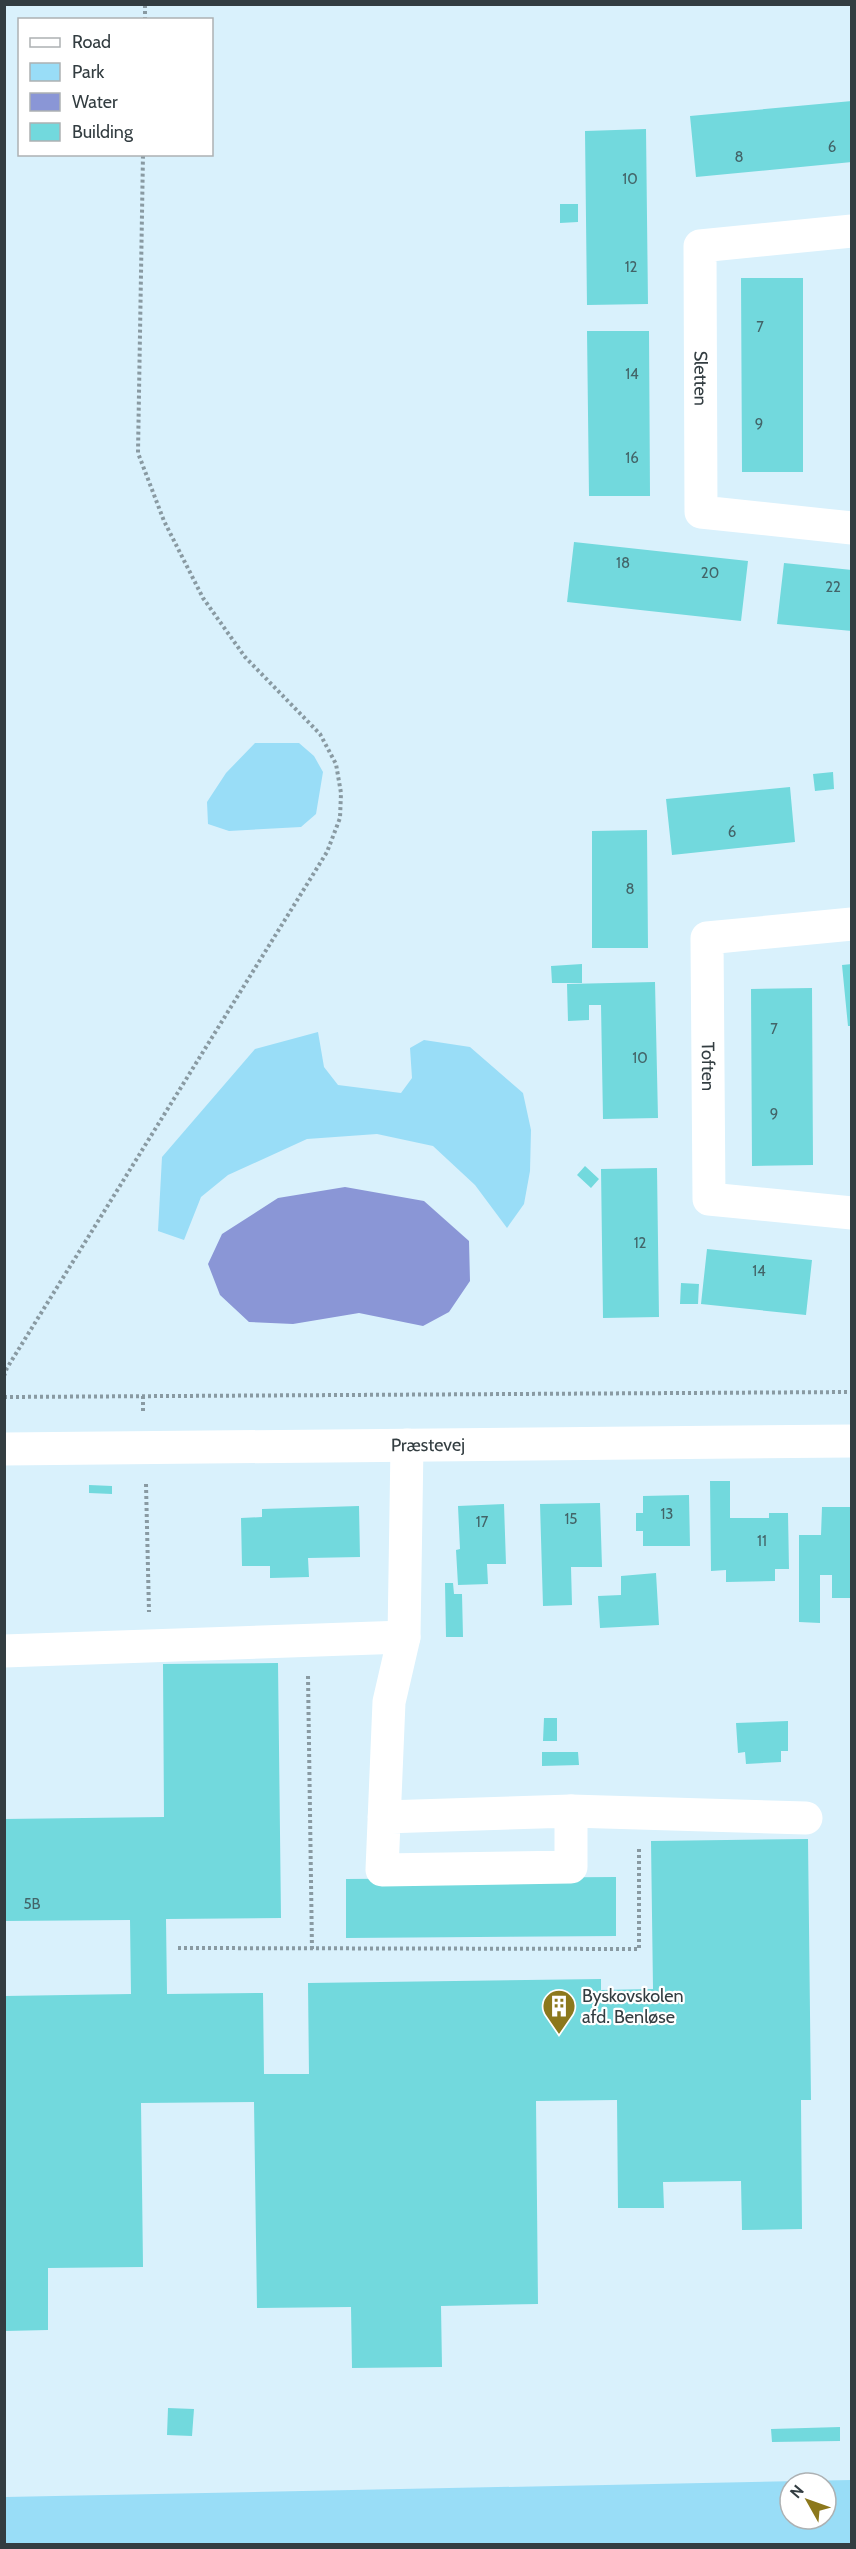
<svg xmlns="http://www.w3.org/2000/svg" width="856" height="2549" font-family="Cabin,sans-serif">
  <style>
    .green { fill: #99ddf7; fill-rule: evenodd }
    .water { fill: #8a96d6 }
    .building { fill: #72d9dd }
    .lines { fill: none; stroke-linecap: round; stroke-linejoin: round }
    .path { stroke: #899aa2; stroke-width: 4; stroke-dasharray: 3 3; stroke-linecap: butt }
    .minor { stroke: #fff; stroke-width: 33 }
    .labels { text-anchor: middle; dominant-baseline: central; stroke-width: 4.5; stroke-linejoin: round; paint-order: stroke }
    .number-label { font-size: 15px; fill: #436468 }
    .street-label { font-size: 18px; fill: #333d41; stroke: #fff }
    .poi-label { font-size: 18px; fill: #333d41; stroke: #fff; text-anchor: start }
  </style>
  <rect width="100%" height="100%" fill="#d9f1fc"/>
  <path class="green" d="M255,743h44l15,13 9,16 -7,42 -15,13 -72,4 -21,-7 -1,-22 19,-29z
    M318,1032l6,35 14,18 63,8 11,-15 -2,-30 14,-8 46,7 53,46 8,37 -1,41 -6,33 -17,24 -32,-43 -42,-39 -56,-12 -70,5 -79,36 -27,22 -17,43 -26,-9 4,-74 93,-108z
    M851,2480v64h-846v-47zM790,2483h36v36h-36z"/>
  <path class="water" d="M345,1187l79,14 45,40 1,40 -21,31 -26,14 -64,-13 -66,11 -44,-2 -29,-27 -12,-31 14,-30 56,-36z"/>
  <path class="building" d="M852,101v61l-156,15 -6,-61z
    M646,129l2,175 -61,1 -2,-174z
    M560,204h18v18l-18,1z
    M741,278h62v194h-61z
    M587,331h62l1,165h-61z
    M574,542l174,19 -7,60 -174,-19z
    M784,563l68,7v61l-75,-7z
    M833,772l1,17 -19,2 -2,-17z
    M790,787l5,55 -123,13 -6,-56z
    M647,830l1,118h-56v-117z
    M582,964v19h-30l-1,-17z
    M852,964v62h-4l-6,-61z
    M655,982l3,136 -55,1 -2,-114h-12v15l-21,1 -1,-37z
    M812,988l1,177 -61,1 -1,-177z
    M585,1166l14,13 -8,9 -14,-13z
    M657,1168l2,149 -56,1 -2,-149z
    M707,1249l105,11 -6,55 -105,-11z
    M681,1283l18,1 -1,20h-18z
    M710,1481h20v37h39v-5h19l1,56h-14v12l-49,1v-12l-15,1z
    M89,1485l23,1v8l-23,-1z
    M689,1495l1,51h-47v-15h-7v-18h7v-17z
    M600,1503l2,64h-31l1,38 -29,1 -3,-102z
    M504,1504l2,60h-19l1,20 -30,1 -2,-35 4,-1 -2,-43z
    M359,1506l1,51 -52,1 1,19 -39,1v-12h-28l-1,-48 21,-1v-8z
    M822,1507h30v91h-20v-23h-12v48l-21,-1v-87h22z
    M656,1573l3,52 -59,3 -2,-32 23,-1v-19z
    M445,1583h8l1,11h8l1,43h-17z
    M278,1663l3,255 -115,1 1,75 96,-1 1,81h45l-1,-91 293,-4v11l52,-1 -2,-148 157,-2 3,261h-10l1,129 -60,1 -1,-49 -78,1 1,26h-46l-1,-108 -81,1 2,203 -97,2 1,61 -90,1 -1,-61 -94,1 -3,-206 -113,1 2,164 -95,1v62l-43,1v-335l126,-2 -1,-74 -126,1v-102l160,-2 -1,-153z
    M544,1718h13v23h-14z
    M788,1721v30h-7v11l-35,2 -1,-12 -7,1 -2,-30z
    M542,1752h36l1,13 -37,1z
    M616,1877v59l-270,2v-59z
    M168,2408l26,1 -2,27 -25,-1z
    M840,2427v14l-68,1 -1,-13z"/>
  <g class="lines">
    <path class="path" d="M145,20v-16
      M4,1376l3,-8 320,-516 13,-34 1,-25 -5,-29 -16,-30 -75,-77 -42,-59 -39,-77 -26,-68 5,-299
      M143,1396v18
      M4,1397l848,-5
      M146,1484l3,128
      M308,1676l4,273
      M178,1948l461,1v-101"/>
    <g class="minor">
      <path id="s1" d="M852,231l-152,15 1,266 151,16"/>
      <path id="s2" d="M852,924l-145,14 2,261 143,14"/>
      <path id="s3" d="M4,1449l848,-8"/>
      <path d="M4,1651l400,-14"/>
      <path d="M571,1811l235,7"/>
      <path d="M384,1817l187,-6v56l-189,3 7,-168 15,-65 3,-192"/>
    </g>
  </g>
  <defs>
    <symbol id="building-pin" viewBox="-11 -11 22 30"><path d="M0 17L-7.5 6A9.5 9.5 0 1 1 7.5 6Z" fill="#8c781c" stroke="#fff"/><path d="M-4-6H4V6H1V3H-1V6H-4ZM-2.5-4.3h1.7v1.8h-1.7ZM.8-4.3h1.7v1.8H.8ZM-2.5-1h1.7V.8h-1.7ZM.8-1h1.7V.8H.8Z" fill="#fff"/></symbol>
  </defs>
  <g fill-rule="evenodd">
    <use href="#building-pin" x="540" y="1987" width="38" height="52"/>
  </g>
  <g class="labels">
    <g class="number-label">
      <text x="832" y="147">6</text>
      <text x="739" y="157">8</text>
      <text x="630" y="179">10</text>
      <text x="631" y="267">12</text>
      <text x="760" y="327">7</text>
      <text x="632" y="374">14</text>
      <text x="759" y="424">9</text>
      <text x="632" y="458">16</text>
      <text x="623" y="563">18</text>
      <text x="710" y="573">20</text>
      <text x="833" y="587">22</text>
      <text x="732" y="832">6</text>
      <text x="630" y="889">8</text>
      <text x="774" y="1029">7</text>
      <text x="640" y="1058">10</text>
      <text x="774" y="1114">9</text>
      <text x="640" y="1243">12</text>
      <text x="759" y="1271">14</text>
      <text x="667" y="1514">13</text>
      <text x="571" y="1519">15</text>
      <text x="482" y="1522">17</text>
      <text x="762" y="1541">11</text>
      <text x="32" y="1904">5B</text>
    </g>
    <g class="street-label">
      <text stroke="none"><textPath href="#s1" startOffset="285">Sletten</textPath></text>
      <text stroke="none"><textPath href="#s2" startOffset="274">Toften</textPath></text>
      <text stroke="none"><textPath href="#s3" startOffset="424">Præstevej</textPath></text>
    </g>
    <g class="poi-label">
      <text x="582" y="1996">Byskovskolen<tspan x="582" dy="21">afd. Benløse</tspan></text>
    </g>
  </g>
  <rect width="856" height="2549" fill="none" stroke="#333d41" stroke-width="12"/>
  <rect x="18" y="18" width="195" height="138" fill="#ffffff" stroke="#adb1b3" stroke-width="1.5"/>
  <rect x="30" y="38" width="30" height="9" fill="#ffffff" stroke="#adb1b3" stroke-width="1.5"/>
  <text x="72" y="48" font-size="18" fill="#333d41">Road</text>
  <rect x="30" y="63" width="30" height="18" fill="#99ddf7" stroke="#adb1b3" stroke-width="1.5"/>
  <text x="72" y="78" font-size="18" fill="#333d41">Park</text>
  <rect x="30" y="93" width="30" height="18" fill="#8a96d6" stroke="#adb1b3" stroke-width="1.5"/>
  <text x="72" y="108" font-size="18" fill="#333d41">Water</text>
  <rect x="30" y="123" width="30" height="18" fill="#72d9dd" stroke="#adb1b3" stroke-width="1.5"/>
  <text x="72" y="138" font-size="18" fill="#333d41">Building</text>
  <g transform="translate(808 2501) rotate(310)"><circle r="28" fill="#ffffff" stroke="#adb1b3" stroke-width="1.5"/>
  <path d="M0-4.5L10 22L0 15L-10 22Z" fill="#8c781c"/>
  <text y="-9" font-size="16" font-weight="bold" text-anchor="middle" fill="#333d41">N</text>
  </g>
</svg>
